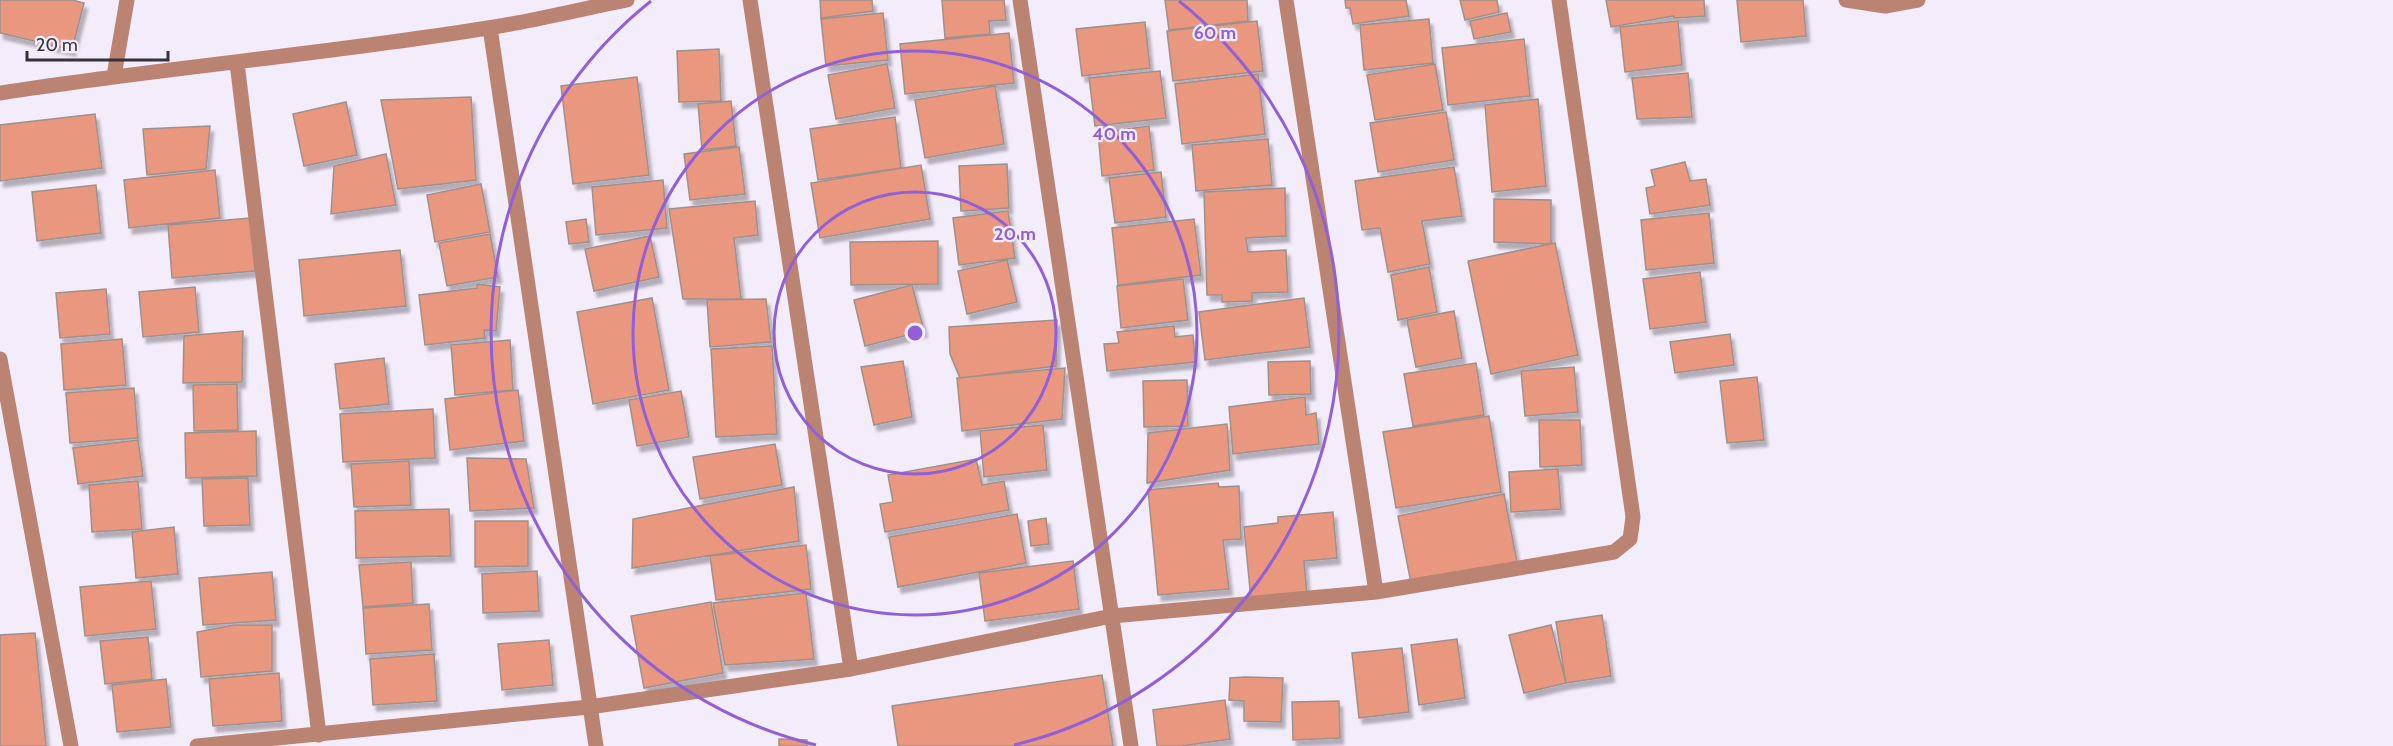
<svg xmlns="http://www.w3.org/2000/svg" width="2393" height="746" font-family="Cabin,sans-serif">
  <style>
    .building { fill: #e9977f; stroke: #a0908b; stroke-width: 1.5; filter: url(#shadow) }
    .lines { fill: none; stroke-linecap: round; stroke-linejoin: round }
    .minor { stroke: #bb8372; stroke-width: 15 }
    .ring { fill: none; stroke: #915fd8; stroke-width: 3 }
    .centre { fill: #915fd8; stroke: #f3ecfb; stroke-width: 3 }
    .ring-label { font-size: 18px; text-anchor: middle; font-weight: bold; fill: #915fd8; stroke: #f3ecfb; stroke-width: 4.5; stroke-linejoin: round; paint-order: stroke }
  </style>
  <defs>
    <filter id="shadow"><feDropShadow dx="3.5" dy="6" stdDeviation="1.5" flood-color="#0004"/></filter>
  </defs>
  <rect width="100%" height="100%" fill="#f3ecfb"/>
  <path class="building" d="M0,0h72l12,3 -12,47 -72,-17z
    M820,0h52l1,11 -52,7z
    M942,0h62l2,20 -17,1 1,13 -45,4z
    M1165,0h82l1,21 -79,9z
    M1345,0h61l3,16 -56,8 -3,-16h-4z
    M1460,0h37l2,12 -34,8z
    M1606,0h98l1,16 -31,2v-2l-63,11z
    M1737,0h66l3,36 -65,6z
    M883,13l5,47 -62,6 -5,-47z
    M1507,13l4,19 -37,7 -4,-18z
    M1429,19l4,44 -69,7 -4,-45z
    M1257,21l6,50 -90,10 -6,-50z
    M1678,21l4,44 -57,7 -5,-45z
    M1145,22l5,46 -68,8 -6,-47z
    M1009,33l5,50 -109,11 -5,-50z
    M1524,39l6,57 -82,9 -6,-57z
    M719,49l2,52 -42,1 -2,-51z
    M887,64l8,44 -59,11 -8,-44z
    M1435,64l8,46 -68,10 -8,-45z
    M1160,71l6,47 -71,8 -6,-48z
    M1688,73l4,44 -55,2 -5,-41z
    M1258,74l7,60 -83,10 -7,-60z
    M637,77l12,98 -76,9 -12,-98z
    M995,86l9,58 -79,14 -10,-58z
    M471,97l5,83 -78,9 -17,-89z
    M1538,99l8,87 -54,6 -7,-87z
    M731,101l5,45 -34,4 -4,-46z
    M346,102l11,53 -53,11 -11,-52z
    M1446,112l8,48 -76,12 -8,-49z
    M95,114l7,54 -102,13v-56z
    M895,117l6,51 -83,12 -8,-51z
    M210,126l-4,43 -59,6 -4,-46z
    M1149,126l5,44 -52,6 -4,-43z
    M1268,139l4,46 -76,6 -4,-46z
    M739,147l6,47 -55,6 -6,-46z
    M386,154l10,51 -65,9 3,-48z
    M1685,162l5,19 16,-2 4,26 -60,9 -4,-26 9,-2 -4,-16z
    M1007,164l2,44 -48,3 -2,-45z
    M921,165l9,54 -110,19 -9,-55z
    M1454,167l8,49 -40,5 8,43 -42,8 -8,-44 -18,2 -7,-49z
    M215,170l5,48 -91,10 -5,-48z
    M1161,172l5,45 -51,6 -6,-45z
    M663,180l4,48 -71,7 -4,-48z
    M481,184l9,48 -55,10 -8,-47z
    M96,185l5,48 -64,8 -5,-49z
    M1285,188l1,48 -40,2 2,14 38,-2 2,42 -36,1v8l-30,1v-7h-15l-3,-103z
    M1494,199l57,1v44l-57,-2z
    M755,201l3,34 -24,3 7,61h-58l-14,-90z
    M1008,211l7,47 -56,7 -6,-47z
    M1709,213l5,50 -68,7 -5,-50z
    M250,218l5,53 -83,7 -4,-53z
    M586,219l3,23 -20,2 -3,-22z
    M1194,219l7,56 -83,10 -6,-57z
    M490,234l8,43 -51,9 -8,-43z
    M650,236l9,41 -65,14 -9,-42z
    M938,241v43l-87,1 -1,-43z
    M1555,243l23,112 -87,19 -23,-113z
    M400,250l6,56 -102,10 -5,-56z
    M1007,260l10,42 -50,12 -9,-43z
    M1429,267l8,45 -39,8 -7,-45z
    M1700,272l6,50 -56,7 -7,-50z
    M1183,279l5,41 -67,8 -4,-42z
    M477,284l23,3 -4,44 -12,-1 1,8 -60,7 -6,-50 58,-7z
    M912,285l12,46 -59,15 -11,-46z
    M195,287l4,45 -56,5 -4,-45z
    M106,289l4,45 -50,4 -4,-45z
    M652,298l17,92 -76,14 -16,-92z
    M1304,298l6,49 -105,13 -6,-48z
    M766,299l5,43 -61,5 -3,-47z
    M1454,311l8,47 -46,9 -9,-47z
    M1057,320l-1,46 -96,12 -10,-24 -1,-27z
    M1174,326l1,11 18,-2 2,27 -88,9 -3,-27 15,-1 -2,-11z
    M243,331l-1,51 -59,1 1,-47z
    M1730,334l4,31 -59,8 -5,-31z
    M122,339l4,46 -62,5 -3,-46z
    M510,340l3,50 -58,5 -4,-50z
    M772,346l5,88 -61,3 -5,-88z
    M384,358l5,46 -49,5 -5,-45z
    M903,361l9,56 -38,8 -13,-58z
    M1310,361l1,33 -42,1 -1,-33z
    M1476,363l8,52 -71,11 -9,-52z
    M1574,367l4,45 -53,4 -4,-45z
    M1065,368l-3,51 -100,12 -5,-53z
    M1757,377l7,63 -37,3 -7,-62z
    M1187,380l1,46 -44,1 -1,-46z
    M237,384l1,46 -44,1 -1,-46z
    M134,388l4,50 -68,5 -4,-50z
    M518,390l6,51 -74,9 -5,-51z
    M681,391l8,46 -52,9 -8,-46z
    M1305,397l1,18 10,-2 3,31 -86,10 -4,-47z
    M433,409l2,49 -92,4 -3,-48z
    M1489,416l12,76 -105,16 -13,-76z
    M1539,420h41l2,45 -42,2z
    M1227,424l3,46 -83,13 1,-50z
    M1043,425l4,45 -63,7 -4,-46z
    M256,431l1,45 -71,2 -1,-45z
    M138,440l5,36 -65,8 -5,-36z
    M775,444l7,41 -82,14 -7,-42z
    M467,458l59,1 8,49 -64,3z
    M976,459l6,26 22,-4 5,29 -124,22 -5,-28 13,-2 -5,-27z
    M409,461l2,44 -57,2 -3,-43z
    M1558,469l3,40 -50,3 -2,-40z
    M248,478l2,47 -46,1 -2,-47z
    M138,481l4,48 -50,3 -3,-47z
    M1218,483l1,4 20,-1 2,53 -18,1 6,49 -71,6 -10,-105z
    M794,487l5,54 -167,27 1,-49z
    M1504,494l13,68 -106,21 -13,-67z
    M449,509l2,47 -95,2 -1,-47z
    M1333,512l4,46 -33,3 3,34 -56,5 -7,-73 34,-4v-6z
    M1017,514l9,49 -128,24 -9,-50z
    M1046,518l3,26 -18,2 -3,-25z
    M475,521h53v45l-53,1z
    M174,527l4,47 -42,4 -4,-46z
    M806,545l5,44 -95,11 -6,-44z
    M1073,561l6,48 -94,12 -6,-48z
    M411,562l2,41 -50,4 -4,-42z
    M537,571l2,40 -56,2 -1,-39z
    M272,572l4,48 -73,5 -4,-47z
    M151,581l5,48 -71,7 -5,-49z
    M806,593l8,66 -89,6 -12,-62z
    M711,602l12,71 -79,15 -13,-72z
    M429,604l3,46 -66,4 -3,-46z
    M1602,615l9,61 -45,7 -10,-61z
    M234,625h38v46l-71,6 -4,-45z
    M1551,625l15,58 -42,10 -15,-58z
    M35,633l11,113h-46v-111z
    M148,637l4,42 -47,5 -5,-43z
    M1457,639l8,59 -46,7 -8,-60z
    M549,640l4,45 -51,5 -4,-46z
    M1402,648l7,64 -50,6 -7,-65z
    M434,654l3,47 -64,4 -3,-46z
    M279,673l3,48 -69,5 -4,-47z
    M1102,675l11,71h-215l-6,-40z
    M1245,677l38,1 -2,44 -37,-1v-20l-15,-1 1,-22z
    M166,679l5,48 -54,5 -5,-47z
    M1225,700l5,39 -48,7h-25l-4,-36z
    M1339,701l1,37 -47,2 -1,-38z
    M779,739l28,1v6h-28z"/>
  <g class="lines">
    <path class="minor" d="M750,0l101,669
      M1020,0l111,746
      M1286,0l90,592 238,-40 16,-13 3,-22 -74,-517
      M1846,0l39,6 33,-6
      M490,28l106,718
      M237,63l82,672
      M114,76l13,-76
      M0,93c162,-25 326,-39 488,-65 46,-7 93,-19 139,-28
      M0,359l71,387
      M197,746l392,-39 262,-38 261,-53 264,-24"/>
  </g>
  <g class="ring">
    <circle cx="915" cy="333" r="141"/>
    <circle cx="915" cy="333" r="282"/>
    <path d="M816 745A424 424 0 0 1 651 1M1179 1A424 424 0 0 1 1014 745"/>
  </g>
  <circle cx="915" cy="333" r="9" class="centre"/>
  <g class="ring-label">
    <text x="1215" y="39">60 m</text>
    <text x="1114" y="140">40 m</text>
    <text x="1015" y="240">20 m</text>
  </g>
  <path d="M27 51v9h141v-9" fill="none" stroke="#353238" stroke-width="3"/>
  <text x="36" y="51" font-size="18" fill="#353238" stroke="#f3ecfb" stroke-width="4.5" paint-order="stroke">20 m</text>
</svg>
